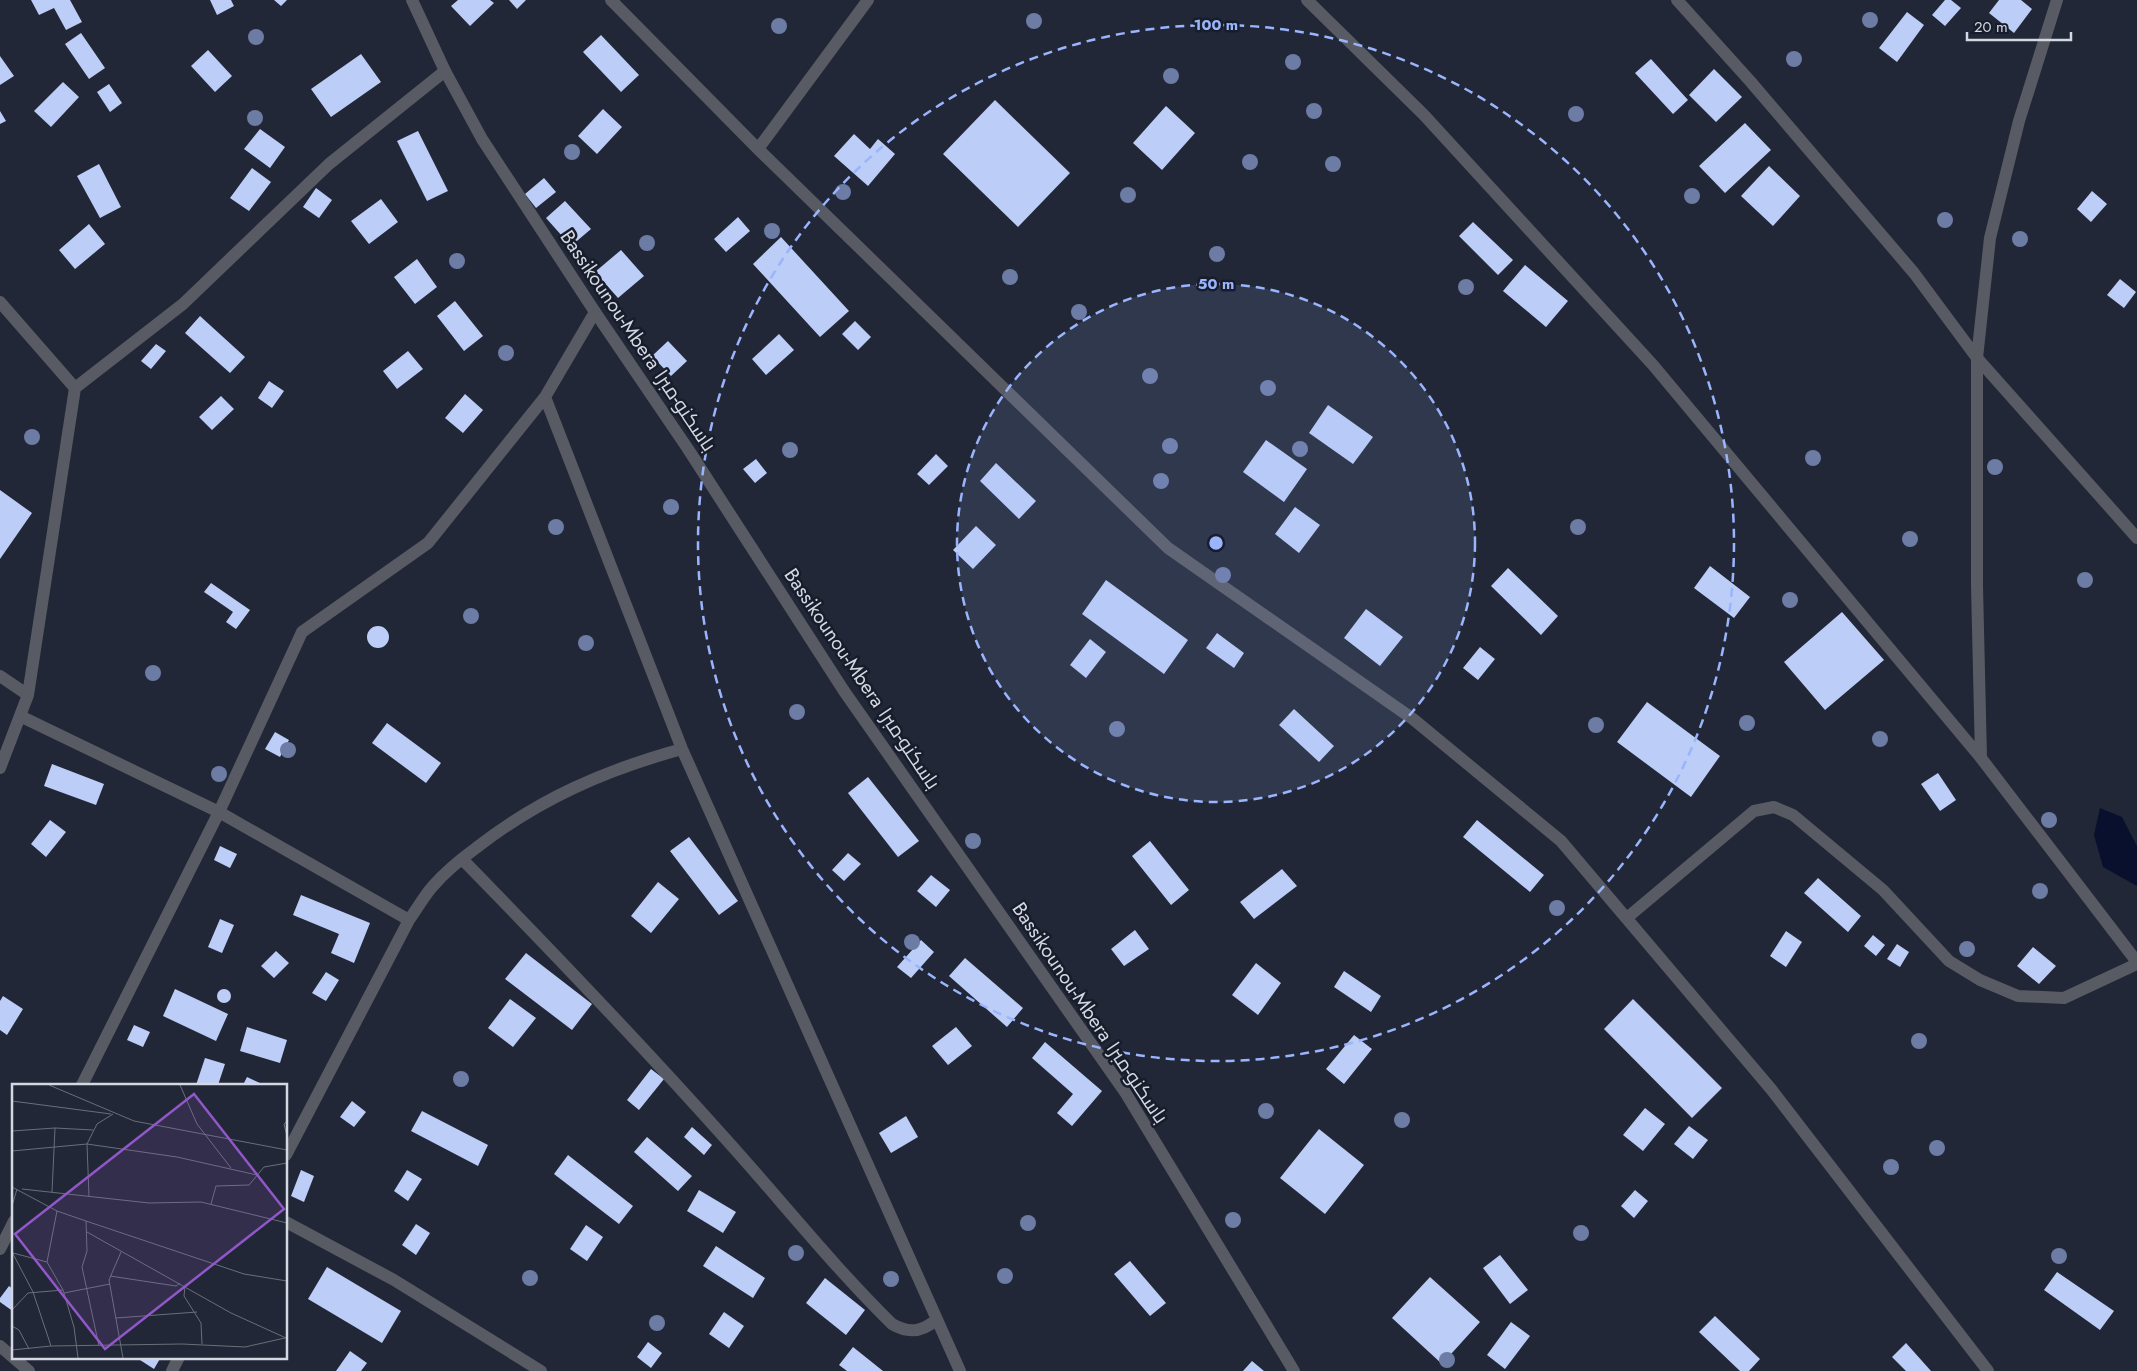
<svg xmlns="http://www.w3.org/2000/svg" width="2137" height="1371" font-family="Jost,Cairo,sans-serif">
  <style>
    .water { fill: #08102e }
    .building { fill: #bccdf7 }
    .lines { fill: none; stroke-linecap: round; stroke-linejoin: round }
    .minor { stroke: #585b63; stroke-width: 12 }
    .tertiary { stroke: #585b63; stroke-width: 12 }
    .tree { fill: #6c7ca5 }
    .ring { fill: none; stroke: #9ab5fd; stroke-width: 2.5; stroke-dasharray: 9 6 }
    .labels { text-anchor: middle; dominant-baseline: central; stroke-width: 5; stroke-linejoin: round; paint-order: stroke }
    .street-label { font-size: 20px; fill: #d4d8e2; stroke: #181d2c }
    .inset-road { fill: none; stroke: #696e7b; stroke-width: 1 }
    .view { fill: #9157c8; fill-opacity: 0.15; stroke: #9157c8; stroke-width: 2.5 }
    .inset-edge { fill: none; stroke: #d4d8e2; stroke-width: 2.5 }
    .centre { fill: #9ab5fd; stroke: #181d2c; stroke-width: 2.5 }
    .ring-label { font-size: 15px; text-anchor: middle; font-weight: bold; fill: #9ab5fd; stroke: #181d2c; stroke-width: 5; stroke-linejoin: round; paint-order: stroke }
  </style>
  <rect width="100%" height="100%" fill="#212736"/>
  <path class="water" d="M2100,808l22,9 15,29v40l-34,-19 -9,-32z"/>
  <path class="building" d="M31,0h39l12,22 -16,8 -12,-22 -15,7z
    M210,0h21l3,6 -17,9z
    M274,0h13l-6,6z
    M458,0h32l4,3 -24,23 -19,-20z
    M509,0h17l-9,9z
    M1945,0h6l10,8 -16,18 -13,-11z
    M1999,0h22l11,9 -18,24 -25,-20z
    M1907,12l17,13 -27,37 -18,-14z
    M81,33l24,35 -16,11 -24,-35z
    M601,35l38,40 -18,17 -38,-40z
    M208,50l24,26 -17,16 -24,-26z
    M361,54l20,28 -50,35 -20,-28z
    M0,56l14,20 -14,9z
    M1651,59l37,41 -15,14 -38,-41z
    M1714,69l28,28 -26,25 -27,-27z
    M63,82l16,15 -28,30 -17,-16z
    M109,84l13,19 -12,9 -13,-20z
    M995,100l75,73 -52,54 -75,-73z
    M1166,106l29,27 -33,37 -29,-27z
    M603,109l19,18 -25,27 -19,-18z
    M0,111l6,10 -6,3z
    M1745,123l26,27 -46,43 -26,-27z
    M260,129l25,18 -15,21 -26,-19z
    M418,131l30,60 -21,10 -30,-60z
    M854,134l16,15 8,-10 17,15 -27,32 -34,-30z
    M99,164l22,43 -21,11 -23,-42z
    M1769,166l31,30 -27,30 -32,-30z
    M252,168l19,14 -22,29 -19,-13z
    M544,178l12,14 -20,16 -11,-14z
    M316,188l16,12 -13,18 -16,-11z
    M2092,191l15,13 -16,18 -14,-13z
    M381,199l17,23 -29,22 -18,-23z
    M565,201l26,28 -20,17 -25,-28z
    M738,217l12,14 -24,21 -12,-13z
    M1473,222l40,38 -15,15 -39,-39z
    M89,224l16,20 -30,25 -16,-19z
    M781,237l68,74 -29,26 -67,-73z
    M621,250l23,26 -26,22 -23,-26z
    M417,259l20,28 -22,17 -21,-27z
    M1525,265l43,36 -22,26 -43,-36z
    M2120,279l16,13 -12,16 -17,-13z
    M455,301l28,35 -19,15 -27,-35z
    M200,316l45,41 -15,16 -45,-40z
    M855,321l16,16 -13,13 -16,-16z
    M779,334l15,16 -28,25 -14,-16z
    M668,341l19,20 -16,15 -19,-20z
    M156,344l10,7 -15,18 -10,-8z
    M408,351l15,18 -26,20 -14,-18z
    M269,381l15,10 -12,17 -14,-10z
    M465,394l18,16 -20,23 -18,-15z
    M221,396l13,13 -22,21 -13,-13z
    M1328,405l45,32 -20,27 -44,-31z
    M1266,440l41,29 -23,33 -41,-30z
    M936,454l12,12 -19,19 -12,-11z
    M756,459l11,14 -12,10 -12,-14z
    M996,463l40,38 -17,18 -39,-38z
    M0,490l32,23 -32,46z
    M1295,507l25,18 -21,28 -24,-19z
    M976,526l20,19 -23,24 -20,-19z
    M1710,566l40,31 -16,21 -40,-30z
    M1508,568l50,48 -17,19 -50,-49z
    M1106,580l82,60 -24,34 -82,-60z
    M211,583l39,27 -14,19 -10,-7 7,-10 -29,-20z
    M1366,609l37,28 -23,29 -36,-28z
    M1842,612l42,48 -59,50 -41,-48z
    M367 637a11 11 0 1 1 22 0a11 11 0 1 1-22 0Z
    M1217,633l27,20 -10,15 -28,-20z
    M1090,639l16,13 -20,26 -16,-13z
    M1480,647l15,12 -17,21 -15,-12z
    M1647,702l73,54 -29,41 -74,-55z
    M1294,709l40,37 -15,16 -40,-37z
    M387,723l54,40 -15,20 -54,-40z
    M275,732l14,8 -9,17 -15,-8z
    M52,764l52,20 -8,21 -52,-19z
    M1938,773l18,27 -16,11 -19,-27z
    M868,777l51,64 -21,16 -50,-64z
    M50,820l16,12 -20,25 -15,-13z
    M1477,820l67,55 -14,17 -67,-55z
    M689,837l49,64 -19,14 -49,-64z
    M1150,841l39,49 -18,15 -39,-49z
    M220,846l17,8 -7,14 -16,-8z
    M848,853l13,11 -17,17 -12,-11z
    M1282,869l15,17 -43,33 -14,-17z
    M931,875l19,15 -14,17 -19,-16z
    M1818,878l43,38 -13,16 -44,-39z
    M658,882l21,17 -28,34 -20,-17z
    M301,895l69,28 -16,40 -23,-10 8,-19 -46,-19z
    M220,919l14,6 -12,28 -14,-6z
    M1135,930l14,19 -25,17 -13,-17z
    M1786,931l16,11 -16,25 -16,-11z
    M1873,935l12,10 -9,11 -12,-10z
    M921,940l13,12 -23,26 -14,-11z
    M1897,944l12,8 -9,15 -13,-8z
    M2033,947l23,19 -17,18 -22,-18z
    M276,951l13,12 -15,15 -13,-12z
    M526,953l66,51 -20,26 -67,-51z
    M965,958l58,50 -16,19 -58,-51z
    M1256,963l25,20 -23,32 -26,-20z
    M1344,971l37,25 -10,16 -37,-25z
    M326,972l13,8 -13,21 -14,-8z
    M217 996a7 7 0 1 1 14 0a7 7 0 1 1-14 0Z
    M175,989l53,25 -12,27 -53,-25z
    M3,996l20,13 -16,26 -7,-5v-29z
    M510,999l26,19 -23,29 -25,-19z
    M1633,999l89,89 -30,30 -88,-89z
    M134,1025l16,7 -7,15 -16,-7z
    M247,1027l40,13 -7,23 -40,-12z
    M956,1027l16,19 -24,19 -16,-19z
    M1354,1035l18,14 -28,35 -18,-15z
    M1045,1042l57,49 -30,35 -15,-13 16,-19 -41,-36z
    M205,1058l20,6 -7,21h-22z
    M651,1069l13,10 -25,31 -12,-10z
    M247,1077l17,8h-21z
    M352,1101l14,11 -12,15 -14,-10z
    M1645,1108l20,16 -22,27 -20,-16z
    M422,1111l66,34 -10,21 -67,-35z
    M906,1116l12,21 -27,16 -12,-20z
    M1689,1126l19,14 -15,19 -19,-15z
    M692,1127l20,18 -8,10 -20,-18z
    M1319,1129l45,36 -39,49 -45,-36z
    M647,1137l45,39 -14,15 -44,-39z
    M568,1155l65,51 -14,18 -65,-50z
    M301,1170l13,6 -10,26 -13,-6z
    M407,1170l15,9 -14,22 -14,-10z
    M699,1190l37,22 -13,21 -36,-22z
    M1635,1190l13,11 -14,17 -13,-12z
    M416,1224l14,9 -14,22 -14,-10z
    M586,1225l17,12 -16,24 -17,-12z
    M716,1246l49,32 -12,20 -50,-32z
    M1500,1255l28,35 -18,14 -27,-36z
    M1130,1261l36,42 -16,13 -36,-42z
    M327,1267l74,44 -19,32 -74,-44z
    M2057,1272l57,39 -14,19 -56,-40z
    M1430,1277l50,45 -38,42 -50,-46z
    M825,1278l40,32 -19,25 -40,-32z
    M9,1286l5,4v22l-14,-10v-4z
    M724,1312l20,14 -15,22 -20,-14z
    M1715,1316l45,43 -11,12h-9l-41,-39z
    M1511,1322l19,14 -25,33 -18,-14z
    M648,1342l14,11 -11,15 -14,-11z
    M1906,1343l25,28h-25l-14,-14z
    M853,1347l30,24h-36l-8,-6z
    M350,1351l17,12 -6,8h-25z
    M141,1357h20l-7,12 -14,-9z
    M1252,1361l12,10h-21z"/>
  <g class="lines">
    <path class="minor" d="M611,0l147,149 410,399 245,171 148,122 210,248 217,282
      M1307,0l117,115 229,250 328,393 156,204
      M1677,0l73,81 164,192 63,85 160,180
      M758,149l110,-149
      M0,302l75,86 108,-84 146,-140 116,-93
      M545,397l137,352 278,622
      M0,676l28,19 47,-307
      M20,716l199,96 190,108
      M1981,758l-4,-172v-228l13,-120 29,-117 38,-121
      M0,768l28,-73
      M462,859c89,91 176,182 261,277 57,63 109,129 169,188 17,10 31,8 45,-5
      M1628,917l126,-106 20,-4 19,8 90,75 66,71 31,19 38,16 46,2 73,-34
      M82,1085l137,-273 83,-180 126,-89 117,-146 50,-85
      M286,1155l123,-235c8,-11 15,-24 24,-34 12,-14 28,-27 43,-38 63,-49 129,-78 206,-99
      M286,1222l108,58 147,91
      M0,1249l14,-28
      M0,1346l29,25
      M172,1371l7,-14"/>
    <path class="tertiary" d="M412,0l33,71 37,68 113,173 93,137 156,242 281,401 169,279"/>
  </g>
  <g class="tree">
    <circle cx="1870" cy="20" r="8"/>
    <circle cx="1034" cy="21" r="8"/>
    <circle cx="779" cy="26" r="8"/>
    <circle cx="256" cy="37" r="8"/>
    <circle cx="1794" cy="59" r="8"/>
    <circle cx="1293" cy="62" r="8"/>
    <circle cx="1171" cy="76" r="8"/>
    <circle cx="1314" cy="111" r="8"/>
    <circle cx="1576" cy="114" r="8"/>
    <circle cx="255" cy="118" r="8"/>
    <circle cx="572" cy="152" r="8"/>
    <circle cx="1250" cy="162" r="8"/>
    <circle cx="1333" cy="164" r="8"/>
    <circle cx="843" cy="192" r="8"/>
    <circle cx="1128" cy="195" r="8"/>
    <circle cx="1692" cy="196" r="8"/>
    <circle cx="1945" cy="220" r="8"/>
    <circle cx="772" cy="231" r="8"/>
    <circle cx="2020" cy="239" r="8"/>
    <circle cx="647" cy="243" r="8"/>
    <circle cx="1217" cy="254" r="8"/>
    <circle cx="457" cy="261" r="8"/>
    <circle cx="1010" cy="277" r="8"/>
    <circle cx="1466" cy="287" r="8"/>
    <circle cx="1079" cy="312" r="8"/>
    <circle cx="506" cy="353" r="8"/>
    <circle cx="1150" cy="376" r="8"/>
    <circle cx="1268" cy="388" r="8"/>
    <circle cx="32" cy="437" r="8"/>
    <circle cx="1170" cy="446" r="8"/>
    <circle cx="1300" cy="449" r="8"/>
    <circle cx="790" cy="450" r="8"/>
    <circle cx="1813" cy="458" r="8"/>
    <circle cx="1995" cy="467" r="8"/>
    <circle cx="1161" cy="481" r="8"/>
    <circle cx="671" cy="507" r="8"/>
    <circle cx="556" cy="527" r="8"/>
    <circle cx="1578" cy="527" r="8"/>
    <circle cx="1910" cy="539" r="8"/>
    <circle cx="1223" cy="575" r="8"/>
    <circle cx="2085" cy="580" r="8"/>
    <circle cx="1790" cy="600" r="8"/>
    <circle cx="471" cy="616" r="8"/>
    <circle cx="586" cy="643" r="8"/>
    <circle cx="153" cy="673" r="8"/>
    <circle cx="797" cy="712" r="8"/>
    <circle cx="1747" cy="723" r="8"/>
    <circle cx="1596" cy="725" r="8"/>
    <circle cx="1117" cy="729" r="8"/>
    <circle cx="1880" cy="739" r="8"/>
    <circle cx="288" cy="750" r="8"/>
    <circle cx="219" cy="774" r="8"/>
    <circle cx="2049" cy="820" r="8"/>
    <circle cx="973" cy="841" r="8"/>
    <circle cx="2040" cy="891" r="8"/>
    <circle cx="1557" cy="908" r="8"/>
    <circle cx="912" cy="942" r="8"/>
    <circle cx="1967" cy="949" r="8"/>
    <circle cx="1919" cy="1041" r="8"/>
    <circle cx="461" cy="1079" r="8"/>
    <circle cx="1266" cy="1111" r="8"/>
    <circle cx="1402" cy="1120" r="8"/>
    <circle cx="1937" cy="1148" r="8"/>
    <circle cx="1891" cy="1167" r="8"/>
    <circle cx="1233" cy="1220" r="8"/>
    <circle cx="1028" cy="1223" r="8"/>
    <circle cx="1581" cy="1233" r="8"/>
    <circle cx="796" cy="1253" r="8"/>
    <circle cx="2059" cy="1256" r="8"/>
    <circle cx="1005" cy="1276" r="8"/>
    <circle cx="530" cy="1278" r="8"/>
    <circle cx="891" cy="1279" r="8"/>
    <circle cx="657" cy="1323" r="8"/>
    <circle cx="1447" cy="1360" r="8"/>
  </g>
  <circle cx="1216" cy="543" r="259" fill="#9ab5fd" fill-opacity=".12"/>
  <g class="ring">
    <circle cx="1216" cy="543" r="259"/>
    <circle cx="1216" cy="543" r="518"/>
  </g>
  <g class="labels">
    <g class="street-label">
      <text transform="translate(638 341) rotate(56)">Bassikounou-Mbera باسكنو-مبرا</text>
      <text transform="translate(862 679) rotate(56)">Bassikounou-Mbera باسكنو-مبرا</text>
      <text transform="translate(1090 1013) rotate(56)">Bassikounou-Mbera باسكنو-مبرا</text>
    </g>
  </g>
  <g transform="translate(12 1084)">
    <rect width="275" height="275" fill="#212736"/>
    <path class="inset-road" d="M37,1l85,36 153,29M168,1l17,39 34,44M0,17l99,13M275,37l-3,3 3,12M0,47l43,-3 38,2M0,67l75,-7 90,13 80,18M0,103l45,24 29,10 158,53 43,7M10,105l127,14 52,-1 86,21M40,108l3,-64M77,113l-2,-53 10,-20 16,-10M199,120l5,-18 33,-1 15,-18 23,-4M0,122l5,-17M74,137l1,30 -5,16 17,79M75,148l144,81 55,25M0,168l21,40 18,54M109,168l-12,28 14,78M1,169l34,9 10,-51M98,192l66,10 4,-3M173,202l-1,10 17,27 1,21M51,206l11,37 4,31M52,209l46,-9M0,226l16,-17 35,-3 -16,-28M104,234l81,-6M0,242l7,4 10,19M0,266l39,-4 131,-2 63,3 40,-9"/>
    <path class="view" d="M182,10l90,115 -179,140 -90,-115z"/>
    <rect width="275" height="275" class="inset-edge"/>
  </g>
  <circle cx="1216" cy="543" r="8" class="centre"/>
  <g class="ring-label">
    <text x="1216" y="30">100 m</text>
    <text x="1216" y="289">50 m</text>
  </g>
  <path d="M1967 32v8h104v-8" fill="none" stroke="#d4d8e2" stroke-width="2.5"/>
  <text x="1974" y="32" font-size="15" fill="#d4d8e2" stroke="#181d2c" stroke-width="4" paint-order="stroke">20 m</text>
</svg>
